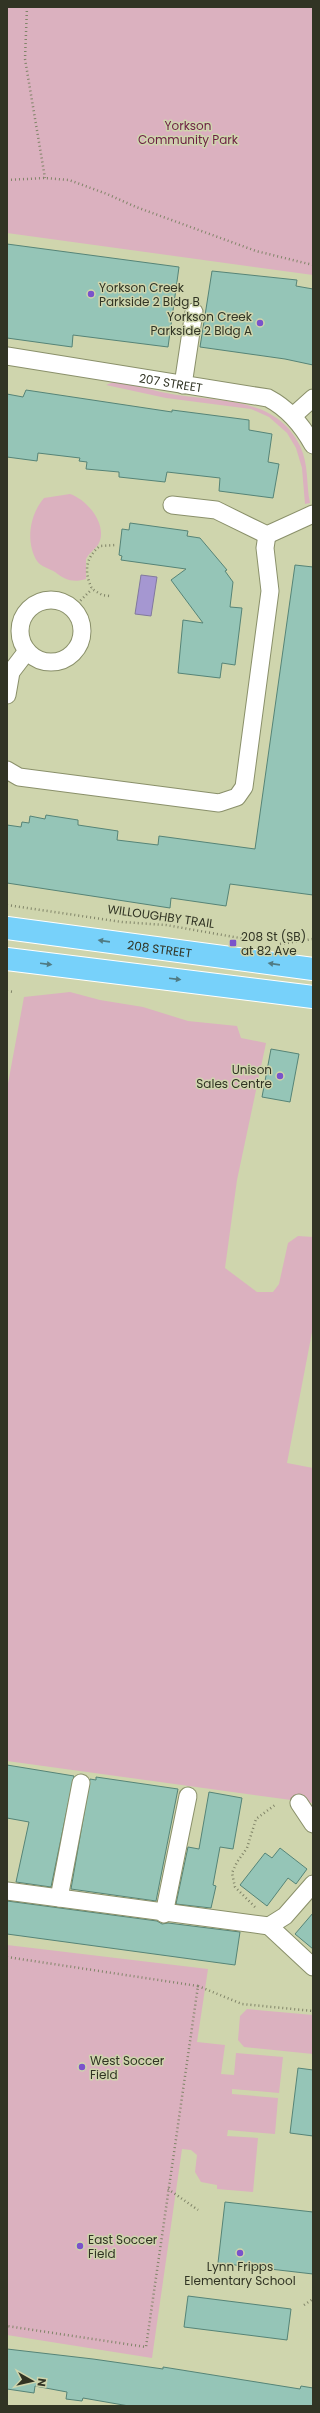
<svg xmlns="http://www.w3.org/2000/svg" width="320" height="2413" font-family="Poppins,sans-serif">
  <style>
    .green { fill: #dbb1bf }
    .water { fill: #a597d1; stroke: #82799d }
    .building { fill: #95c5b7; stroke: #568477 }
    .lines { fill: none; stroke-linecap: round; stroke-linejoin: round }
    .minor-casing { stroke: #8a906a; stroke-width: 19 }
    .major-casing { stroke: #fff; stroke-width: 24 }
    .path { stroke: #808468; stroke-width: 2.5; stroke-dasharray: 1 3; stroke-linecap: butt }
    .minor { stroke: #fff; stroke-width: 17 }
    .major { stroke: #77d1fa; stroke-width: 22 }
    .oneway { fill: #507b84 }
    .poi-dot { fill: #7a52cb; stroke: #cfd5ad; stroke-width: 1.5 }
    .labels { text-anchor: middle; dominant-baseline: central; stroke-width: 3; stroke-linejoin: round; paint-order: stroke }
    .park-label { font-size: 12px; fill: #6c1e43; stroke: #cfd5ad }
    .poi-label { font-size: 12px; fill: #313424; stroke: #cfd5ad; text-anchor: start }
    .street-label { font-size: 12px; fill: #313424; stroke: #cfd5ad }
  </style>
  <rect width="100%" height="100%" fill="#cfd5ad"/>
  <path class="green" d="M7,7h306v268l-306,-42z
    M116,381c17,2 34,9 50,12 49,10 109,1 134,53 9,18 6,39 10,57l-5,1 -3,-36 -6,-20 -9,-15 -18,-16 -18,-8 -85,-11 -60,-13z
    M70,494c18,6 39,32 28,51 -4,5 -9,8 -12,14v20c-13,4 -21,1 -31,-7 -5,-3 -15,-6 -18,-11 -12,-19 -7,-47 7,-63z
    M70,992l30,8 43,7 45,14 49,5 4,12 25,5 -29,137 -12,88 32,24h16l6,-8 9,-41 10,-7 15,1v90l-26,136 26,5v335l-306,-42v-672l17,-92z
    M7,1945l201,24 -11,73 28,3 -4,29 13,1 2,-22 47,4 -4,36 -47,-4v5l46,4 -3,36 -47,-4 -1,6 31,2 -5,54 -36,-3v-4l-16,-3 -6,-10 2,-17 -6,-5 -9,-1 -30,209 -145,-23z
    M247,2009l66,6v39l-69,-7 -6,-7 2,-24z"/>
  <path class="water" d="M141,575l16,2 -6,39 -16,-2z"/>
  <path class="building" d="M7,244l172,23 -11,80 -95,-12 -1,12 -65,-9z
    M212,271l85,9 -1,6 17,3v76l-28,-6 -85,-12z
    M26,390l146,22v-2l77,10v10l23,4 -4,28 11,2 -6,34 -54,-7 1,-13 -53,-6 -2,10 -46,-5v-5l-33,-3 1,-7 -8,-1 1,-3 -42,-5 -1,8 -30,-4v-63l16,3z
    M130,523l58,8 -1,5 13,2 27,32 -2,1 8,11 -3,25 12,1 -7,57 -13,-2 -2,15 -42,-5 5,-53 20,3 -32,-43 15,-11 -65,-9 1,-4 -3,-1 3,-26 7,1z
    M295,565l18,2v328l-83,-11 -4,22 -55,-8 -1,10 -163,-25v-58l14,2 1,-5 7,1 1,-7 15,3 1,-4 32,5v5l40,6 -1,9 41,5 1,-9 96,13z
    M271,1049l28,5 -9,48 -28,-5z
    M7,1765l67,11 -23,111 -35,-5 13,-60 -22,-4z
    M96,1777l82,12 -22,112 -85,-12 19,-110 6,1z
    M209,1792l33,6 -9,51 -13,-2 -7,38 3,1 -5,22 -35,-4 12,-57 11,2z
    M280,1848l27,21 -11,15 -8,-6 -21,28 -27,-21 25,-32 7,5z
    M7,1901l150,20 5,3 6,-1 72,9 -5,33 -228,-31z
    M313,1913v36l-18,-15z
    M298,2068l15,2v66l-23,-3z
    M225,2202l88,10v62l-95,-11z
    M188,2296l103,13 -4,31 -103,-13z
    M7,2349l86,10 70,10v-2l137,22 1,-3 12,2v18h-184l-46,-8 -1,3 -16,-2 1,-7 -32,-6 -1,7 -27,-4z"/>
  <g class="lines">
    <defs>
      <g id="minor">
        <path id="s1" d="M7,356l261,42c21,11 34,27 45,47"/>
        <path d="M183,385l11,-73"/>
        <path d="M293,416l20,-18"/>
        <path d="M172,505l44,5 51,25 46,-21"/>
        <circle cx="51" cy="631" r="31"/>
        <path d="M7,695l4,-23 16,-21"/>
        <path d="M7,770l12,7 200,26 18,-6 7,-10 26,-196 -5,-43 2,-13"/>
        <path d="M299,1803l14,21"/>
        <path d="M7,1891l262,35 16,-10 28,-32"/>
        <path d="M59,1898l22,-115"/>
        <path d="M164,1914l24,-118"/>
        <path d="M269,1926l44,41"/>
      </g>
      <g id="major">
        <path id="s2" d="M7,928l306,41"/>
        <path d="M7,959l306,38"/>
      </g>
    </defs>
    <use href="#minor" class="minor-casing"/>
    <use href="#major" class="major-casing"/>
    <path class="path" d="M27,7l-2,52 20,119
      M7,180l38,-2 24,2 38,14 29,13 120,44 57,14
      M109,596l-7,-1 -10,-6c-8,-17 -7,-31 8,-43l16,-1
      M72,609l20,-20
      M7,905l115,17 44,3 85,15
      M280,944l33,-5
      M7,991l7,1
      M255,1907l-20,-20 -3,-14 5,-11 10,-14 9,-29 19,-14
      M7,1957l191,29 -52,361 -139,-21
      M198,1986l44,18 71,7
      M168,2189l30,21
      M304,2305l9,-6"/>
    <use href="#minor" class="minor"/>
    <use href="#major" class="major"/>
  </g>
  <defs><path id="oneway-solid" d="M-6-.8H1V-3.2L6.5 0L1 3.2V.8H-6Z"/></defs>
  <g class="oneway">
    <use href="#oneway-solid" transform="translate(104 941) rotate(-172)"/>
    <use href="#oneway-solid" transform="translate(46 964) rotate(7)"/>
    <use href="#oneway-solid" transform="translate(274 964) rotate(-172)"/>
    <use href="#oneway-solid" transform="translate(175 979) rotate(7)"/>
  </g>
  <g class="poi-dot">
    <circle cx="91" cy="294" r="4"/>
    <circle cx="260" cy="323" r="4"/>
    <rect x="229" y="939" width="8" height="8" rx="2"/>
    <circle cx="280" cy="1076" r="4"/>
    <circle cx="82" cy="2067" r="4"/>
    <circle cx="80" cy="2246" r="4"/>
    <circle cx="240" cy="2253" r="4"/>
  </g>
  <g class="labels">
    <g class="park-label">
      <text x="188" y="125">Yorkson<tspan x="188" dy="14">Community Park</tspan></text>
    </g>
    <g class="poi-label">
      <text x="99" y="287">Yorkson Creek<tspan x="99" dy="14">Parkside 2 Bldg B</tspan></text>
      <text x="252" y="316" text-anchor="end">Yorkson Creek<tspan x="252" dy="14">Parkside 2 Bldg A</tspan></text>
      <text x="241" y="936">208 St (SB)<tspan x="241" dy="14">at 82 Ave</tspan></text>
      <text x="272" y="1069" text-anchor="end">Unison<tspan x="272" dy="14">Sales Centre</tspan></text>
      <text x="90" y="2060">West Soccer<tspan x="90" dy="14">Field</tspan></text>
      <text x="88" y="2239">East Soccer<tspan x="88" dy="14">Field</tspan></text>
      <text x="240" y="2266" text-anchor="middle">Lynn Fripps<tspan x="240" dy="14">Elementary School</tspan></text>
    </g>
    <g class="street-label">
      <text stroke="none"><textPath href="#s1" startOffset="166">207 STREET</textPath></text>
      <text transform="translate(161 916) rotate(8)">WILLOUGHBY TRAIL</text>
      <text stroke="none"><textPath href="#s2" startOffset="154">208 STREET</textPath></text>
    </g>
  </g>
  <rect width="320" height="2413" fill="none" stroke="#313424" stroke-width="16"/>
  <g transform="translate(32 2381) rotate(98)" stroke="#cfd5ad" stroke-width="3" paint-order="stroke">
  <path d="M0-3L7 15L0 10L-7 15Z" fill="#313424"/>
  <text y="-6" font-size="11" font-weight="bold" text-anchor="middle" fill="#313424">N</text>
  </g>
</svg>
